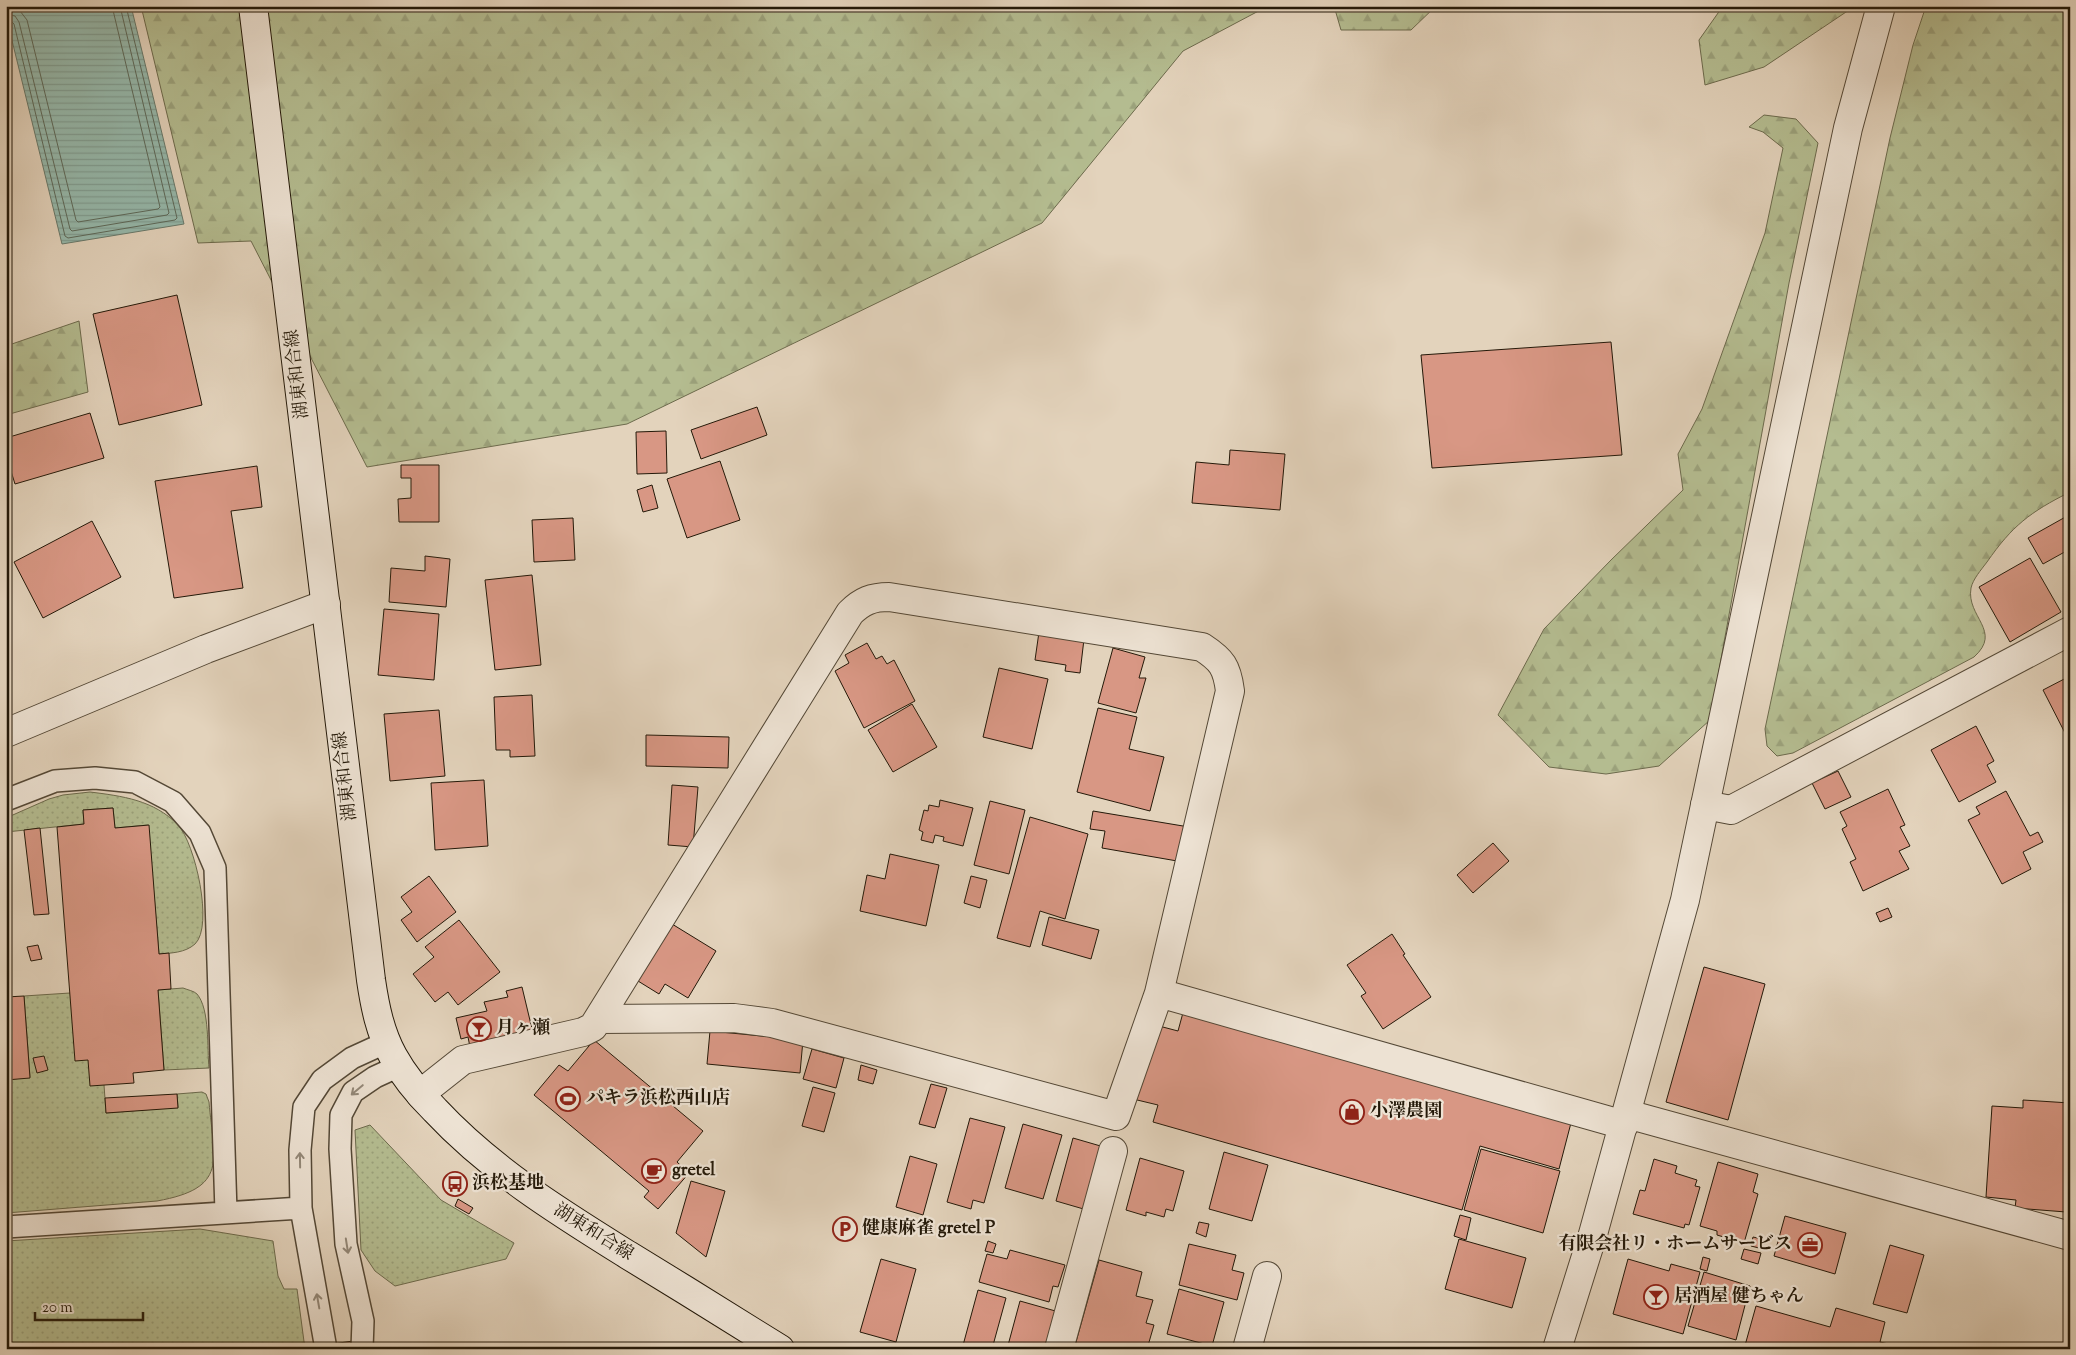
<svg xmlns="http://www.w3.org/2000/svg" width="2076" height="1355" font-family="'Sorts Mill Goudy','Noto Serif JP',serif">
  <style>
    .grass { fill: url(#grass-dots); stroke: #6c6a4c }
    .forest { fill: url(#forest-firs); stroke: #6c6a4c }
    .water { fill: url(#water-rules); stroke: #68796b }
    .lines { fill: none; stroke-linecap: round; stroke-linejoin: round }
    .shore { stroke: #5d695a; stroke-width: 1 }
    .building { fill: #d89784; stroke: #241909 }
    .service-casing { stroke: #544836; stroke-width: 24 }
    .minor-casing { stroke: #544836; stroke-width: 30 }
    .tertiary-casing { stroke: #544836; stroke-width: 30 }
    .secondary-casing { stroke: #241909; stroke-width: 30 }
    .service { stroke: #ede2d3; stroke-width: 21 }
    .minor { stroke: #ede2d3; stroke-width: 28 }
    .tertiary { stroke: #ede2d3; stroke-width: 28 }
    .secondary { stroke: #ede2d3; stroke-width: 28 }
    .oneway { stroke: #938878 }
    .labels { text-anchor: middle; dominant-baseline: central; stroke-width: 4.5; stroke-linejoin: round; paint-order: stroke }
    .street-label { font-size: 18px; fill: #241909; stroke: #ede2d3 }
    .poi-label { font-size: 18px; font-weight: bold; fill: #241909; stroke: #ede2d3; text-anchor: start }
  </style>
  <defs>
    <pattern id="grass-dots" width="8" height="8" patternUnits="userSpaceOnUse" patternTransform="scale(1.25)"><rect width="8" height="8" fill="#b4bc90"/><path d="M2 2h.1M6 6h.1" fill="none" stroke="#9ba17b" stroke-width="1.8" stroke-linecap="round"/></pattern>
    <pattern id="forest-firs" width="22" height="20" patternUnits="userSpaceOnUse" patternTransform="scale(1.25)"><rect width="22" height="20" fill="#b4bc90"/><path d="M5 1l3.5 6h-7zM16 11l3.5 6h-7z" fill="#9ba17b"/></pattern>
    <pattern id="water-rules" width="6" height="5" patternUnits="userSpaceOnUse" patternTransform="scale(1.25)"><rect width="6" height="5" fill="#96b9ac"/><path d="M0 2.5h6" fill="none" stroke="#819e93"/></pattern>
  </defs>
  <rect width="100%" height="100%" fill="#e3d3bc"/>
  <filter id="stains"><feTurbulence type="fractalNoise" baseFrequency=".004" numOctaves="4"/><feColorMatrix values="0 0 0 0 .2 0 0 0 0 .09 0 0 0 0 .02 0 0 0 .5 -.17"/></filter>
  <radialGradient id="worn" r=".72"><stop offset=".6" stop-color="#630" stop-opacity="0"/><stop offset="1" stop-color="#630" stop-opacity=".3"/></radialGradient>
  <path class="grass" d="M90,792c32,4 64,8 88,33 17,18 36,101 17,119 -10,9 -24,9 -36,10l-11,-129 -33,3 -2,-20 -30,2 1,14 -78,8v-14l43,-19 14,-4z
    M183,988c5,2 11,3 14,6 13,15 10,55 12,74l-45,2 -6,-80z
    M70,993l18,67 16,25 2,28 72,-6 -1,-13 25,-2 4,2 3,8c5,59 20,86 -52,99l-151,12v-133l24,-3 -6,-81z
    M370,1125l71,75 73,43 -8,16 -111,27 -20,-15 -14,-21 -6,-120z
    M200,1229l73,12 5,35 6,13h13l8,60h-299v-108z"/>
  <path class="forest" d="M141,6h1127l-85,45 -141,172 -415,201 -260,43 -116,-226 -53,2z
    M1334,6h102l-25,24h-70z
    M1723,6h132l-91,61 -59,18 -6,-45z
    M1926,6h144v486c-40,20 -58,34 -83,70 -6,8 -14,17 -16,26 -5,29 32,43 3,69l-181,96 -16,3 -10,-10 -2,-17 125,-591 23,-93z
    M1764,115l32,4 22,24 -29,140 -79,437 -51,46 -53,8 -57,-7 -51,-52 46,-86 67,-69 72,-70 -5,-36 24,-45 63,-176 18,-85 -20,-16 -14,-5z
    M79,321l9,71 -82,23v-69z"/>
  <path class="water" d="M6,6h125l53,218 -122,20 -56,-228z"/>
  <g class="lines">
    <path class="shore" d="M11,6l9,5 7,9 49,200 2,2 80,-13 2,-2 -48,-201
      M6,14l9,2 4,6 51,207 2,2 95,-16 2,-2 -49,-207
      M6,20l5,1 3,3 51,212 3,2 107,-18 2,-2 -51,-212"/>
  </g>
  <path class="building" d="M177,295l25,110 -83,20 -26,-111z
    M1611,342l11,113 -190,13 -11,-113z
    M757,407l10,28 -66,24 -10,-29z
    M90,413l14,45 -89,26 -9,-29v-17z
    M666,431l1,42 -30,1 -1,-42z
    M1230,450l55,4 -5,56 -88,-7 4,-41 33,3z
    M720,461l20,59 -53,18 -20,-59z
    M401,465h38v57h-40l-1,-23 13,-1v-20h-10z
    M257,466l5,41 -31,4 12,77 -69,10 -19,-117z
    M652,485l6,23 -15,4 -6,-22z
    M2069,515l1,34 -27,15 -15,-26z
    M573,518l2,42 -41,2 -2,-42z
    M92,521l29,56 -78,41 -29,-56z
    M425,556l25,3 -4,48 -57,-5 2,-34 34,3z
    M2030,558l31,54 -51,30 -31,-55z
    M532,575l9,90 -46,5 -10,-90z
    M384,609l55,5 -5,66 -56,-5z
    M1039,632l45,7 -4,34 -15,-2 1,-6 -31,-5z
    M867,643l9,16 6,-3 5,8 7,-4 21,41 -51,27 -29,-57 14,-8 -4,-8z
    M1113,648l32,9 -6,21h7l-10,35 -38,-10z
    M999,668l49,11 -16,70 -49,-12z
    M2070,676v56l-5,1 -22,-43z
    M532,695l3,61 -25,1v-7h-14l-2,-53z
    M912,704l25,43 -44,25 -25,-42z
    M1098,708l39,9 -8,32 35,8 -14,54 -73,-19z
    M439,710l6,66 -55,5 -6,-67z
    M1976,726l18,35 -7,4 9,17 -37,20 -28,-52z
    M646,735l83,2 -1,31 -82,-2z
    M1838,771l13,26 -26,12 -13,-26z
    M484,780l4,66 -53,4 -4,-67z
    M672,785l26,2 -5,60 -25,-2z
    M1888,789l17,36 -5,2 10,19 -11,5 10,18 -46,22 -13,-29 6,-3 -14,-30 5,-3 -7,-14z
    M2006,791l24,45 8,-4 5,10 -20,10 8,17 -29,15 -34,-64 12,-6 -4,-7z
    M940,800l33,8 -10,38 -20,-5 1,-4 -9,-2 -2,8 -12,-3 2,-8 -4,-2 5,-20 4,1 1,-6 10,2z
    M990,801l35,9 -16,64 -35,-9z
    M113,808l2,20 34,-3 10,129 10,-1 2,36 -13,1 6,80 -31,3 1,10 -44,3 -2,-26 -13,1 -18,-234 27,-3 -1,-14z
    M1093,811l96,16 -6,35 -81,-14 3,-17 -15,-2z
    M1030,817l58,17 -23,85 -25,-8 -10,36 -33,-9z
    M40,828l9,86 -15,1 -10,-85z
    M1493,843l16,18 -36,32 -16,-18z
    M890,854l49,11 -13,61 -66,-15 7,-36 18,4z
    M429,876l27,36 -39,30 -16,-22 11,-8 -11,-15z
    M971,876l16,4 -7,28 -16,-5z
    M1888,908l4,9 -12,5 -4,-9z
    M1049,917l50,13 -8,29 -49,-14z
    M459,920l41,52 -42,33 -10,-13 -13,10 -22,-28 21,-17 -9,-10z
    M672,924l44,27 -28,47 -23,-14 -6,10 -21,-13z
    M1392,934l13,20 -2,1 28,42 -48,32 -22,-33 5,-3 -19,-28z
    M38,945l4,14 -11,2 -4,-14z
    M1704,967l61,17 -37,136 -62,-18z
    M522,987l11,46 -63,14 -2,-10 -7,2 -5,-21 31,-7 -3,-9 24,-5 -2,-6z
    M24,996l6,82 -24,2v-83z
    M1184,1009l388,110 -13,50 -79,-23 -18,64 -309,-88 5,-17 -25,-6 26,-73 19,5z
    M710,1031l93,9 -3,33 -93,-9z
    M594,1040l109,91 -26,31 12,11 -31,36 -14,-12 5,-6 -115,-96 25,-30 9,6z
    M812,1049l32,9 -8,30 -33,-9z
    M44,1056l4,14 -11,3 -4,-15z
    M861,1065l16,5 -4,14 -15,-4z
    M931,1084l16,4 -12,40 -16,-4z
    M813,1087l22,6 -11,39 -22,-6z
    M177,1094l1,14 -72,5 -1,-15z
    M2023,1100l47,3v57l-4,52 -51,-4 1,-8 -30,-3 6,-91 31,2z
    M970,1118l35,9 -21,76 -11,-3 -2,9 -24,-7z
    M1023,1124l39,11 -19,64 -38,-11z
    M1073,1138l31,9 -17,63 -31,-9z
    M1481,1149l79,22 -17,62 -79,-23z
    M1224,1152l44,13 -16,56 -43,-12z
    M910,1156l27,8 -14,51 -27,-8z
    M1140,1158l44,13 -11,40 -7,-2 -2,8 -18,-5v4l-20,-6z
    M1654,1159l23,7 -2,7 22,7 -2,6 5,1 -11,38 -4,-1 -1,4 -51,-14 7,-24 5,1z
    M1718,1162l40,12 -5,18 5,2 -14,49 -27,-8v-4l-17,-5z
    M691,1181l34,10 -19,66 -30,-24z
    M458,1199l15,9 -4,6 -14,-8z
    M1460,1215l11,3 -5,22 -12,-4z
    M1785,1216l61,17 -11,41 -61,-18z
    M1199,1222l10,2 -3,13 -10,-4z
    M1753,1237l13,3 -3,9 -12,-3z
    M1459,1239l67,19 -14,50 -67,-19z
    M988,1241l8,3 -3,9 -8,-2z
    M1189,1244l47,11 -4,15 12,3 -7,27 -58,-15z
    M1890,1245l34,10 -17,58 -34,-9z
    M1744,1249l17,4 -3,11 -17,-5z
    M1010,1250l55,15 -7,22 -5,-1 -4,16 -70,-20 8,-28 20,5z
    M1703,1257l7,2 -3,12 -7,-2z
    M881,1259l35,10 -20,73 -36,-10z
    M1628,1259l41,12 2,-7 29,8 -17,62 -70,-20z
    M1099,1260l43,12 -6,24 17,4 -7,23 8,2 -7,24h-73z
    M1704,1272l46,14 -14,54 -48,-14z
    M1179,1289l45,13 -12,44 -45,-12z
    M978,1290l28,8 -14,51h-30z
    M1020,1301l39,11 -10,37h-42z
    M1756,1306l74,21 6,-19 49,14 -5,20 17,4 -1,3h-152z
    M353,1341l1,8h-21l-1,-5z"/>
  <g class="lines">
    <defs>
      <path id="service" d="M6,800l49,-19 40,-3 40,4 38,20 27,31 15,35 11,344
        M6,1227l295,-19
        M326,1349l-25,-141 -1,-58 4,-43 18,-27 30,-22 35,-16
        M362,1349l1,-28 -17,-77 -6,-95 1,-34 12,-23 22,-15 24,-11"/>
      <path id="minor" d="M1705,805l26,5 339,-179
        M600,1019l134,-1 38,5 344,93 43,-123 465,132
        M420,1094l43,-34 120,-28 10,-5 257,-414c12,-12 22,-16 39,-16l313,50c20,13 25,20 28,44l-71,302
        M1627,1114l443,122
        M1059,1349l54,-198
        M1247,1349l20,-73"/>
      <path id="tertiary" d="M6,733l200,-84 120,-45
        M1557,1349l36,-115 92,-334 163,-772 33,-122"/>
      <path id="secondary" d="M253,6l118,974c4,27 9,52 22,76 11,20 26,38 42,54 56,60 124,102 193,145 51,31 101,62 152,94"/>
    </defs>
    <use href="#service" class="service-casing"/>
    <use href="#minor" class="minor-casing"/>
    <use href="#tertiary" class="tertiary-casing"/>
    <use href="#secondary" class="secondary-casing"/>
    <use href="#service" class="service"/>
    <use href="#minor" class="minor"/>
    <use href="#tertiary" class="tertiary"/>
    <use href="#secondary" class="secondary"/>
  </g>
  <defs><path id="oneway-shaft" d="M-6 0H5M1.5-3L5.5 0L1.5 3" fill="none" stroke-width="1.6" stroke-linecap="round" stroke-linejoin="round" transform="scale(1.25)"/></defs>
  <g class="oneway">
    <use href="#oneway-shaft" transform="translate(357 1090) rotate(140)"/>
    <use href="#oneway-shaft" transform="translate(300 1160) rotate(-91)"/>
    <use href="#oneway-shaft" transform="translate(347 1246) rotate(81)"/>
    <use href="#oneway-shaft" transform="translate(318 1301) rotate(-100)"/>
  </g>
  <defs>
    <symbol id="bar-ring" viewBox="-11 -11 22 22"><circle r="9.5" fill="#ede2d3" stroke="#8f2418" stroke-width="1.5"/><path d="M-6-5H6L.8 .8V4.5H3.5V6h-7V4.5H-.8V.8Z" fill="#8f2418"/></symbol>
    <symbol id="stadium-ring" viewBox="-11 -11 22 22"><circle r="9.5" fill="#ede2d3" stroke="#8f2418" stroke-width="1.5"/><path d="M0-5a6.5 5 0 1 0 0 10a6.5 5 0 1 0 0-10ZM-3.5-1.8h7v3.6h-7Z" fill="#8f2418"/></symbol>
    <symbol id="shop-ring" viewBox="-11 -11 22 22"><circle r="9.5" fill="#ede2d3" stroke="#8f2418" stroke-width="1.5"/><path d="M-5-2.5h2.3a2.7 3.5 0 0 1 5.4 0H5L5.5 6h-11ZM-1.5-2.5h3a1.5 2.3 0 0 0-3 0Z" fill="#8f2418"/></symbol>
    <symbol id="cafe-ring" viewBox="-11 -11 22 22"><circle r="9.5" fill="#ede2d3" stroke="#8f2418" stroke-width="1.5"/><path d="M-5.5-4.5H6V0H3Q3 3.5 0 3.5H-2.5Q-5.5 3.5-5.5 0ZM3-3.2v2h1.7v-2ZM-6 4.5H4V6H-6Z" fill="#8f2418"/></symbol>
    <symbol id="bus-ring" viewBox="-11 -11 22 22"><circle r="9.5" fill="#ede2d3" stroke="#8f2418" stroke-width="1.5"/><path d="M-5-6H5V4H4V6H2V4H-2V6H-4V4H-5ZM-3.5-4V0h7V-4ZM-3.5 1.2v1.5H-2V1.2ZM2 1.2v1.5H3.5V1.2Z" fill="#8f2418"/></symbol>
    <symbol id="parking-ring" viewBox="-11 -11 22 22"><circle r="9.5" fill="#ede2d3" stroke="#8f2418" stroke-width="1.5"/><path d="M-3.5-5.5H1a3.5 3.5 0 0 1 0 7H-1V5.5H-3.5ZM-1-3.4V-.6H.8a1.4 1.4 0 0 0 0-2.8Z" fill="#8f2418"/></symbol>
    <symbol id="office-ring" viewBox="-11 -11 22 22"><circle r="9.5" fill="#ede2d3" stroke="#8f2418" stroke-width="1.5"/><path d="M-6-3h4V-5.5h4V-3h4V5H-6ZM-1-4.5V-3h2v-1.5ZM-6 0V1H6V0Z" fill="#8f2418"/></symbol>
  </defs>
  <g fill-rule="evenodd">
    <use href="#bar-ring" x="465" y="1015" width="28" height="28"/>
    <use href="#stadium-ring" x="554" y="1085" width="28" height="28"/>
    <use href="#shop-ring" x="1338" y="1098" width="28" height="28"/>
    <use href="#cafe-ring" x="640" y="1157" width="28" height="28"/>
    <use href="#bus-ring" x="441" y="1170" width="28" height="28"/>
    <use href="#parking-ring" x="831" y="1215" width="28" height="28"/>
    <use href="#office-ring" x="1796" y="1231" width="28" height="28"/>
    <use href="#bar-ring" x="1642" y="1283" width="28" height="28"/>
  </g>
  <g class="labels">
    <g class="street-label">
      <text transform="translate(298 374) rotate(-97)">湖東和合線</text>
      <text transform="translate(346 776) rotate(-97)">湖東和合線</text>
      <text transform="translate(593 1233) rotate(32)">湖東和合線</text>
    </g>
    <g class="poi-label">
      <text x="496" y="1029">月ヶ瀬</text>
      <text x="586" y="1099">パキラ浜松西山店</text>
      <text x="1370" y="1112">小澤農園</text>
      <text x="672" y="1171">gretel</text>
      <text x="472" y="1184">浜松基地</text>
      <text x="862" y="1229">健康麻雀 gretel P</text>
      <text x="1792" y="1245" text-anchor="end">有限会社リ・ホームサービス</text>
      <text x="1674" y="1297">居酒屋 健ちゃん</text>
    </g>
  </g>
  <rect width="2076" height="1355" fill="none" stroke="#e3d3bc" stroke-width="25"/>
  <rect x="8" y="8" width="2061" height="1340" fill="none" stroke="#241909" stroke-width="2.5"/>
  <rect x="12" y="12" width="2051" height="1330" fill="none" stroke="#241909"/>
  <path d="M35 1312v8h108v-8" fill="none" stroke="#241909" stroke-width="2.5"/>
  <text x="42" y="1312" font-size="15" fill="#241909" stroke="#ede2d3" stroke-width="4" paint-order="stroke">20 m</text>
  <rect width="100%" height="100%" filter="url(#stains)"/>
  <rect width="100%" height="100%" fill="url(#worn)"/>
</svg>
